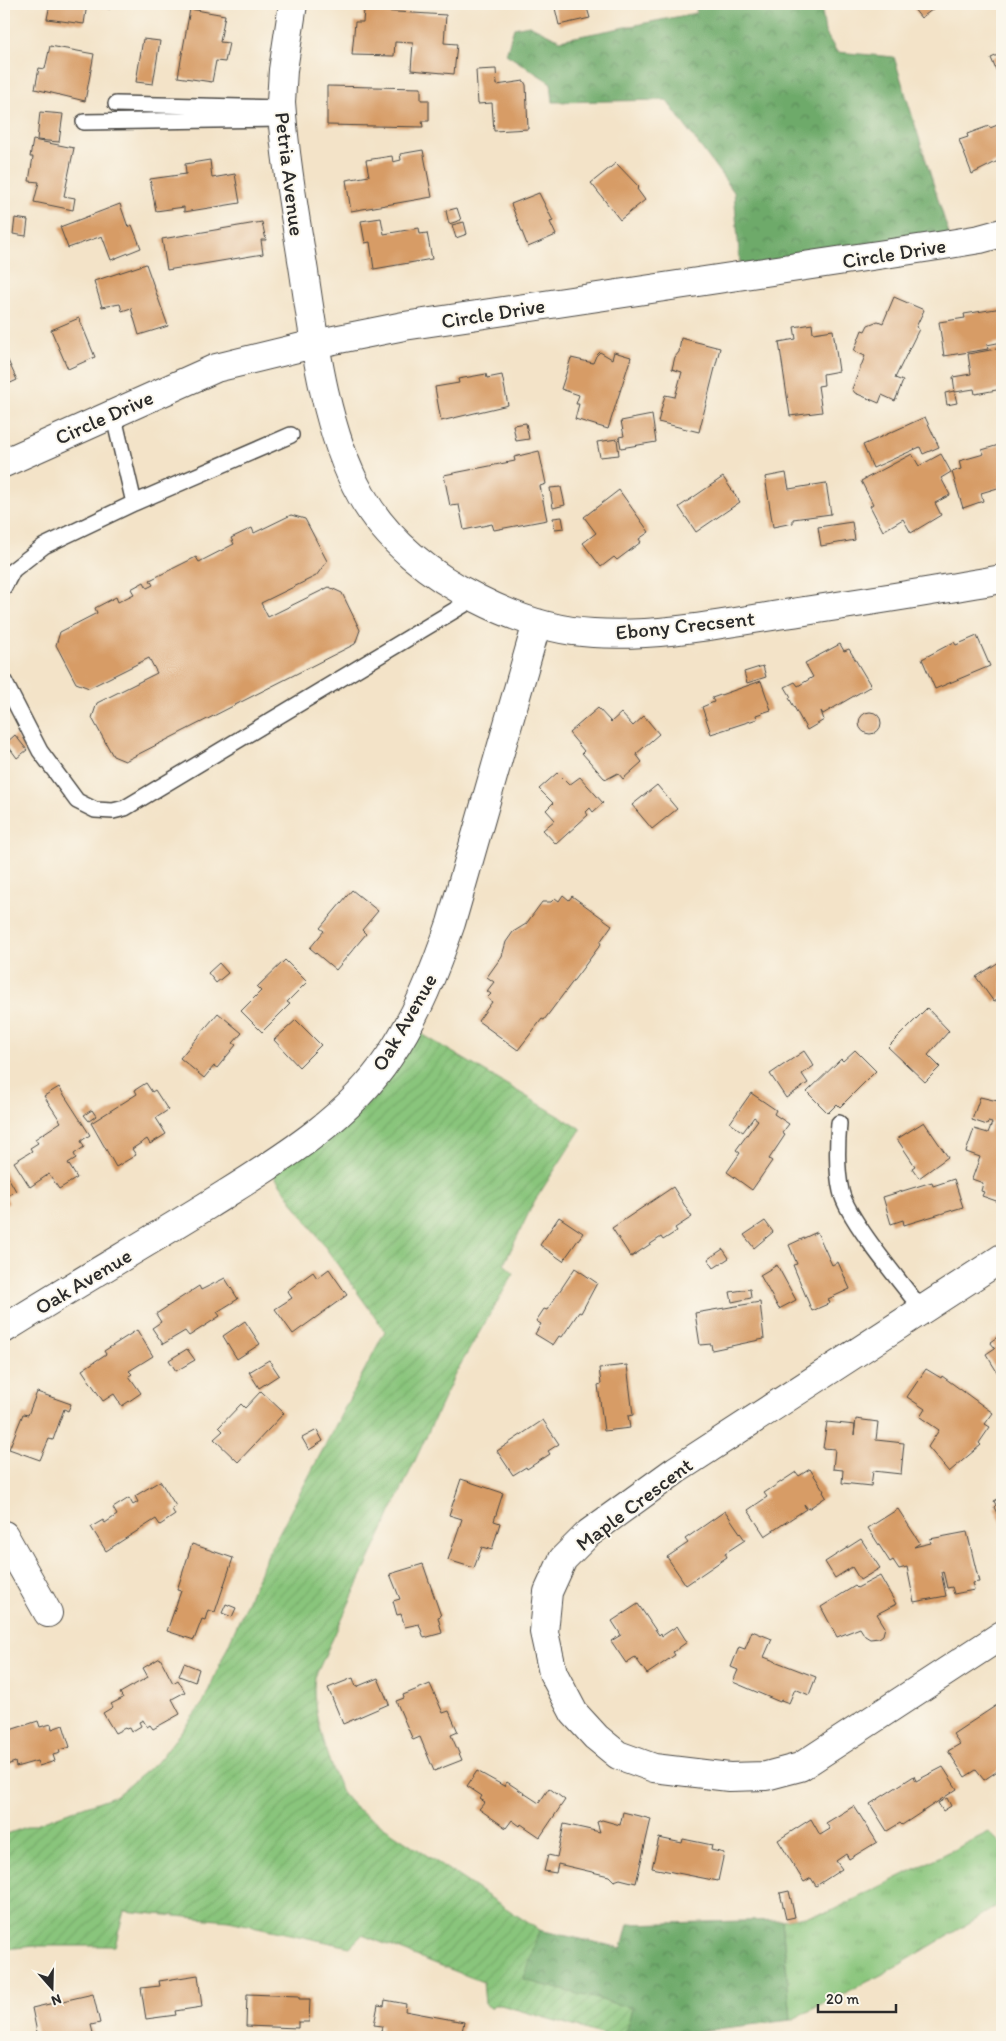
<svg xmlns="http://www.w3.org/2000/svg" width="1006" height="2041" font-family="Itim,sans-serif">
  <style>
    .grass { fill: url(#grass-tufts); stroke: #5a7853 }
    .forest { fill: url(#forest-crowns); stroke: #4c6a4b }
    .garden { fill: url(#garden-furrows); stroke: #5a7853 }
    .building { fill: #d79c66 }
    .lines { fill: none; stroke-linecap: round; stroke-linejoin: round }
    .lane-casing { stroke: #494743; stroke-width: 18 }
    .street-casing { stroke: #494743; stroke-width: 30 }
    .lane { stroke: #fff; stroke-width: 15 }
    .street { stroke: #fff; stroke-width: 28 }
    .labels { text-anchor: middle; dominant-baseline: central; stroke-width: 4; stroke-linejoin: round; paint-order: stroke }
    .street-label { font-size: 21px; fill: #2b2b2b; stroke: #fbf7ec }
  </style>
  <defs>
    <pattern id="grass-tufts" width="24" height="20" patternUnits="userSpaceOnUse" patternTransform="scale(1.25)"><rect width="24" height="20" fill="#89c57b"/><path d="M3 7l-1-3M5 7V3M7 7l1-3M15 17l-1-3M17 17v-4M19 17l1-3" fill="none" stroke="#76a96a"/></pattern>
    <pattern id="forest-crowns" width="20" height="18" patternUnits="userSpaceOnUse" patternTransform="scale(1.25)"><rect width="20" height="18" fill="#6eaa6b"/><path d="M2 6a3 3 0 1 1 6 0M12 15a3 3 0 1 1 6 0" fill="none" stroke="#5b8b58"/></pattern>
    <pattern id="garden-furrows" width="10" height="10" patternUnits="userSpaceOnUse" patternTransform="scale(1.25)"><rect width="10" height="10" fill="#89c57b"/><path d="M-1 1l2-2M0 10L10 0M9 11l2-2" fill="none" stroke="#76a96a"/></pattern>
  </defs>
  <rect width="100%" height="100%" fill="#fbf7ec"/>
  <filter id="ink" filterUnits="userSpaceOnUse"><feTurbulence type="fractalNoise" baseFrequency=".02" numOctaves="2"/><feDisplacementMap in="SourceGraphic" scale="10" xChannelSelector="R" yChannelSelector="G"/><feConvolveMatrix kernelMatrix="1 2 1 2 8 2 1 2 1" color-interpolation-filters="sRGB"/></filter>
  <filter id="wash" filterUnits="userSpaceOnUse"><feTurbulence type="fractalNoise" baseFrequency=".0096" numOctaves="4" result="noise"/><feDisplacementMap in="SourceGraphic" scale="20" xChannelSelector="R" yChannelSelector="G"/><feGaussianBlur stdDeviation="1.12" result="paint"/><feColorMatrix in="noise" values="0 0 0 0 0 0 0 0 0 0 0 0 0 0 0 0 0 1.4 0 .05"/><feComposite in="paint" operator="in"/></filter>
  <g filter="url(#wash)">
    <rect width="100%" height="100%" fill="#f3e3c8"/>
    <path class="grass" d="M989,1832l13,13v58l-113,68 -98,49 -9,-100 47,-8z"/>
    <path class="forest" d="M697,4h124l4,28 12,20 57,5 58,187 -211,31 -7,-83 -68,-92 -113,2 -2,-19 -45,-29 8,-26 15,-3 31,15 136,-27z
      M782,1920l9,100 -141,17h-26l7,-29 -108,-28 16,-50 83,18 6,-24z"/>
    <path class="garden" d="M410,1027l171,102 -47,73 -30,62 10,9 -59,101 -140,303c-5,31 12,82 25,111 3,8 11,15 17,21l182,121 -15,50 108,28 -8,29h-13l-110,-32h-7l-3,3 -6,-4 -2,-22 -121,-47 -12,12 -121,-26 -105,-10 -9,35h-80l-30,3 -1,32v-146l113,-40 42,-35 44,-57 65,-149 117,-223 -117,-164z"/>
    <g id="blocks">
      <path class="building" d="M50,4h37l-3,20 -37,-5z
        M98,4h13l-1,5 -12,-3z
        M554,4h47l-14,4 3,10 -31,7z
        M910,4h30l-19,14z
        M190,9l35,6 -5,27 9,1 -4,19 -9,-1 -4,21 -34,-5z
        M364,10l82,5 -2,28 13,1 -3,30 -43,-4 2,-27 -18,-1 -1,14 -42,-1 3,-33h8z
        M143,39l17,2 -7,43 -17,-2z
        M50,46l44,8 -9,47 -50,-12 4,-21 6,1z
        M1002,53v31l-11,-26z
        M496,69l1,16 27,-4 2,4 2,44 -34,2 -2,-28 -14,1 -2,-34z
        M327,86l94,2v12h8v21h-7l1,6 -96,-2z
        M40,112l23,2 -4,28 -22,-2z
        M1000,124l2,35 -30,15 -13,-34 9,-3 -1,-3 22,-8 1,2z
        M33,140l41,8 -10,48 11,2 -2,12 -39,-8 5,-20 -10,-1 4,-24h-3z
        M423,150l9,47 -81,14 -5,-31 23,-4 -3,-16 26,-4 1,6 8,-2 -1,-6z
        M210,160l2,18 23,-4 5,29 -56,9v-5l-28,4 -6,-32 36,-5 -1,-10z
        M616,163l23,24 -2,2 8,11 -25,20 -29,-37z
        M539,193l14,28 -3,1 6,13 -28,12 -17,-43z
        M120,204l8,23 4,-2 9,23 -30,12 -9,-24 -34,12 -8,-21z
        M457,208l4,12 -12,4 -3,-13z
        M15,218l13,2 -2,16 -13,-2z
        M381,218l3,16 35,-6 1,6 7,-1 5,26 -58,10 -4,-27 -5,1 -4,-22z
        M262,222l4,18h-5l2,14 -96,16 -5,-31z
        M464,222l3,12 -11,4 -4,-13z
        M146,264l22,62 -29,9 -8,-27 -9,3 -2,-7 -18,3 -8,-26z
        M894,297l30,13 -8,17 3,2 -24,49 8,3 -8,20 -13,-6 -3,8 -24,-10 -3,-4 13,-33 -11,-5 8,-21 3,1 3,-6 10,-4 5,2z
        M1002,308v34l-15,3 1,4 -44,7 -5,-34 26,-4 -1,-4z
        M79,318l16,39 -27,12 -17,-39z
        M812,324l1,9 20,-3 6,41 -16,3 1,11 -6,1 4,26 -32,4 -11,-74 17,-3 -2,-12z
        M681,338l39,10 -21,84 -41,-10 7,-27 10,2 7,-25 -10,-3 3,-12 4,-5z
        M1002,348v41l-27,5 -1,-5 -19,3 -2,-15 18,-3 -3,-20z
        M4,352l13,28 -13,6z
        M600,352l12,7 2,-7 17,5 -23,72 -33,-10 4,-15h-3l3,-9 -18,-6 10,-31 22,5 3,-7z
        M486,374l1,4 15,-3 6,30 -67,16 -6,-34 24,-4 -1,-4z
        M954,391l3,12 -10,2 -2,-12z
        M652,415l4,27 -35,6 -2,-11 5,-1 -3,-15z
        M925,417l14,30 -16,7 -3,-7 -47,21 -10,-23z
        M526,423l3,16 -13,2 -3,-16z
        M617,439l2,16 -19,2 -3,-15z
        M1002,444v37l-3,1 2,5 -20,6 2,8 -20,7 -11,-36 9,-3 -2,-8 25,-7 -2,-4z
        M539,451l7,33 -6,2 7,34 -53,10 -2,-6 -28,6 -5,-25 -9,1 -6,-31 71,-14 -1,-4z
        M912,454l7,12 22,-12 10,18 -10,6 9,17 -15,8 6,12 -30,18 -8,-14 -20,12 -13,-25 3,-2 -12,-23z
        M786,473l3,16 37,-6 5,31 -38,5v4l-20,4 -8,-50z
        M723,477l17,25 -44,30 -17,-25z
        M561,487l4,18 -12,3 -3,-20z
        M619,490l30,42 -10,7 2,3 -24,18 -3,-3 -13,10 -18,-24 13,-10 -12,-16z
        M291,515l14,4 22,42 -11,15 -55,27 7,14 61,-30 13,6 18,37 -5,14 -230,117 -12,-5 -21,-38 5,-15 60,-30 -8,-15 -60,30 -13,-5 -20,-38 4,-13 37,-19 -2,-5 21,-11 2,5 16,-8 -3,-5 13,-7 3,6 6,-3 -3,-5 46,-23 3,5 35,-18 -3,-6 21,-10 2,5z
        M562,517l2,11 -9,1 -2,-11z
        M852,522l3,18 -34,6 -3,-19z
        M977,636l13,30 -55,23 -13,-30 32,-17 2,3z
        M840,644l4,7 5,-2 22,37 -48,28 -2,-3 3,9 -17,10 -18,-32 2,-1 -6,-10 10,-5 3,4 15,-9 -8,-14z
        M763,666l3,11 -19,6 -3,-11z
        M761,681l10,29 -15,5 1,4 -46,15 -9,-27 12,-5 -2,-4z
        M598,708l13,14 10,-9 12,13 11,-10 15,18 -23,20 6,8 -19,17 -5,-6 -11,6 -3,-1 -22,-25 2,-2 -15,-18z
        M859 723a11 11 0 1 1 22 0a11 11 0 1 1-22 0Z
        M15,735l12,15 -10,8 -11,-15z
        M557,773l12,12 11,-8 23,26 -10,9 -3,-4 -4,4 2,3 -32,29 -13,-14 12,-10 -9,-10 7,-7 -14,-14z
        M657,785l20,24 -25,20 -20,-24z
        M352,890l26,21 -16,19 4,4 -30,36 -26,-22 14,-17 -4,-3z
        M563,895l6,5 3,-4 40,29 -12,17 1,2 -57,76 -2,-1 -24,31 -40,-29 14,-19 -5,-4 4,-4 -4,-3 7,-9 -7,-5 15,-21 4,-14 7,-10 13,-8 16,-22h9l4,-4 4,3z
        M285,960l22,22 -20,20 3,2 -28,28 -21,-21 20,-20 -4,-4z
        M1002,960v36l-8,6 -18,-25z
        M219,963l9,10 -12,10 -8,-10z
        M927,1008l22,23 -21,24 12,12 -15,15 -37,-35z
        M218,1013l24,20 -9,10 3,2 -19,23 -3,-2 -10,12 -24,-20z
        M296,1020l25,25 -22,22 -25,-27z
        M855,1050l21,21 -36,36 -3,-3 -9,9 -21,-21 34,-33 2,2z
        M804,1051l10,15 -12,8 6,9 -22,15 -16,-24z
        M146,1083l6,9 3,-2 13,20 -12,8 10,16 -16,10 -3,-5 -15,10 4,6 -20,12 -25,-44 46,-29 -2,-4z
        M59,1087l31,48 -9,6 3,6 -10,7 2,4 -8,5 9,15 -18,11 -10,-15 -19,13 -16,-25 18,-11 -2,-3 8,-5 -3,-4 26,-17 -17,-26z
        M751,1093l25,17 -2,4 15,10 -7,9 3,2 -16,24 3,2 -20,29 -25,-18 13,-19 -4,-3 22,-30 -4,-3 -11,15 -13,-9z
        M980,1097l22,5v101l-20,-7 2,-4 -3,-1 2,-8 -11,-4 8,-22 -14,-5 8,-23 14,4 4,-10 -4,-1 -1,3 -15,-5z
        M92,1110l4,6 -7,5 -5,-6z
        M924,1122l24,35 -29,21 -7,-10 3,-2 -18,-27z
        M4,1170l12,21 -10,6 3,6 -5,3z
        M954,1179l9,28 -59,18 -1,-5 -12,4 -8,-27 49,-15 1,4z
        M673,1187l19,30 -17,11 2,3 -14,9 -2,-3 -30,20 -19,-29z
        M559,1217l24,16 -20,28 -23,-16z
        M765,1221l8,11 -19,16 -10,-13z
        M817,1232l15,33 6,-3 12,27 -22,10 2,4 -18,8 -19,-46 4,-1 -8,-19z
        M723,1249l6,9 -15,10 -6,-9z
        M777,1265l19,35 -17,9 -19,-34z
        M575,1268l22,15 -16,30 -2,-1 -17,25 -3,-1 -6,9 -18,-11 6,-10 -5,-3 8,-12 3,1z
        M329,1269l18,26 -54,39 -18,-25 17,-11 -5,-7 26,-19 4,6z
        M225,1278l13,21 -21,13 3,4 -31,20 -4,-5 -22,13 -11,-16 9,-6 -5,-8 43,-28 2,4z
        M750,1289l1,9 -19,4 -2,-10z
        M760,1302l4,37 -52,11 -1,-6 -11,1 -5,-32z
        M245,1321l15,23 -23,15 -14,-23z
        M137,1330l16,26 -24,15 3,3 -3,2 12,17 -19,13 -8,-12 -11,7 -21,-31 24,-16 -2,-3z
        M1002,1334v46l-16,-26 9,-6 -5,-6z
        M187,1349l8,11 -19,11 -7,-11z
        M269,1360l10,15 -20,13 -10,-16z
        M627,1365l6,50 -5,1 2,12 -26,3 -6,-46 3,-1 -2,-16z
        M926,1369l15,9 1,-2 51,37 -8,11 5,3 -11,16 2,2 -32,27 -21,-25 11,-17 -19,-13 5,-8 -18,-12z
        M261,1391l23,22 -46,49 -24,-23 9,-8 -4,-4 22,-23 4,4z
        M37,1392l34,12 -3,7 -4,-2 -11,31 -4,-1 -9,21 -31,-11 14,-35 5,1z
        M856,1419l22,3 -2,18 28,3 -3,31 -28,-3 -2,15 -29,-3 1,-13 -10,-1 2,-20 -12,-1 4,-26 28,3 -1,10z
        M543,1420l16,24 -11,7 2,3 -23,15 -1,-2 -13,8 -16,-24z
        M317,1430l6,11 -14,9 -7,-12z
        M810,1469l14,22 -1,1 3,5 -18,12 -4,-5 2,5 -41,27 -17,-26 19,-13 -3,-4 32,-21 3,4z
        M461,1479l42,14 -9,28 6,2 -8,27 -10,-3 -8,21 -26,-8 14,-41 -13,-4z
        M160,1481l16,25 -4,3 3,6 -15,10 -4,-6 -50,32 -15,-24 12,-7 2,3 12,-8 -4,-7 16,-10 4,7 5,-3 -3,-6z
        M1002,1497v27l-8,-17 2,-2 -2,-4z
        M898,1509l22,34 -6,4 17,-4 -1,-4 37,-7 12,50 -7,1 2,7 -20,4 -2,-7 -5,1 -4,-17 -2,1 5,24 -32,6 -7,-35 -8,2 -6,-9 -3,2 -22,-34z
        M725,1511l20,29 -20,13 2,4 -41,28 -19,-28 21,-14 -3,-4z
        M861,1539l19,29 -20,12 -8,-13 -17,11 -10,-16z
        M192,1544l41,14 -18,54 -7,-2 -3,10 -3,-1 -8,21 -27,-9 14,-40 -4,-1z
        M423,1564l18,52 -3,1 4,16 -18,5 -5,-14 -14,3 -4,-13 -4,1 -4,-14 7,-2 -10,-25z
        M880,1576l16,28 -19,10 8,13 -2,8 -4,3 -9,1 -5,-3 -5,-8 -23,9 -16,-30 34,-21 2,2z
        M226,1604l10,4 -4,9 -10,-4z
        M638,1604l21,31 2,-2 1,3 15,-10 10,16 -14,10 2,3 -28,19 -12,-17 -9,6 -15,-22 10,-6 -9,-14z
        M752,1631l20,8 -8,18 52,20 -7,18 -14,-6 -6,14 -8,-3 -1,2 -47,-20 5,-12 -7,-3 8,-20 6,2z
        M160,1658l13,25 5,-3 7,12 -13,7 8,15 -27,15 -3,-4 -3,2 -4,-7 -4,2 2,4 -10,6 -2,-4 -3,1 -1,-1 -10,5 -12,-20 10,-6 -2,-3 12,-6 -3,-5 28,-16 -5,-9z
        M184,1663l15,6 -4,13 -16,-6z
        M353,1678l3,9 22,-9 11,26 -46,20 -15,-36z
        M430,1684l13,29 6,-2 9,21 -7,3 11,25 -28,11 -14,-34 -7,3 -17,-39 8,-3 -1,-3z
        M1000,1703l2,4v61l-18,12 -8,-10 -11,7 -17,-26 12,-7 -7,-10z
        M38,1721l2,6 11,-3 1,5 11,-4 7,22 -11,3 1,3 -7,2 2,6 -16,5 -2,-5 -21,6 -1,-5 -11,4v-34z
        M943,1767l14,22 -55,36 -2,-2 -13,8 -17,-27 44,-28 2,5z
        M477,1771l27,15 3,-4 32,21 10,-15 16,12 -25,37 -19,-13 -1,2 -8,-6 -6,8 -27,-19 6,-7 -5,-3 2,-3 -15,-10z
        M947,1798l4,8 -8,5 -5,-8z
        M854,1806l23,36 -28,17 -3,-5 -10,7 6,8 -26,17 -5,-8 -7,4 -26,-42 33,-21 9,16 10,-6 -4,-6z
        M623,1812l28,7 -15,64 -16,-4 -6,2 -5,-5 -51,-12 -2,9 -12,-2 4,-16 9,2 7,-33 36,8 -3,-10 5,-2 18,5z
        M659,1838l23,5 1,-4 29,6 -1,5 13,3 -6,28 -66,-13z
        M789,1891l6,26 -9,2 -6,-26z
        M198,1975l4,32 -27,4 1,4 -30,4 -5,-31 19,-2 -1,-5z
        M93,1994l7,29 -9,2 3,12h-35v-2l-21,2 -6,-29z
        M247,1994l52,2v3h11l-1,23h-11v6l-52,-2z
        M385,2000l21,4 -1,7 59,11 -3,15h-81l2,-11 -8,-1 4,-20 6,1z"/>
    </g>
  </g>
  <g filter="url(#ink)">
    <use href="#blocks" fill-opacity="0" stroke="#494743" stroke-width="1"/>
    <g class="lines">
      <defs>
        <path id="lane" d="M116,104l165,4
          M84,122l198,-3
          M134,503l157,-68
          M4,587l9,-17 31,-24 90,-43 -21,-90
          M4,681l36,70 37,50 18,9 18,1 12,-3 350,-210
          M839,1123c-2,23 -3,46 2,68 6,28 62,94 82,120"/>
        <path id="street" d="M293,4l-10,66 -2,32c4,57 14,113 23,170 10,69 22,161 57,223 26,46 70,81 117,104 35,18 76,32 115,34 65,4 128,-9 192,-19 72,-11 145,-22 217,-35
          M4,463l212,-95 98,-24 90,-18 534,-80 42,-7 22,-6
          M1002,1258l-326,212 -87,63 -26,26 -15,33 -4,40 9,41 21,40 22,24 22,18 36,13 75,9 37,-1 34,-9 202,-132
          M4,1329c67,-42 136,-82 204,-124 65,-41 138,-83 181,-148 28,-41 46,-87 62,-134l86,-300
          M4,1535l44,78"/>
      </defs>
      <use href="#lane" class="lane-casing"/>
      <use href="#street" class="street-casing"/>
      <use href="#lane" class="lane"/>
      <use href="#street" class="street"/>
    </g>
  </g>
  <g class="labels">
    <g class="street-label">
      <text transform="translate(290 174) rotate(83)">Petria Avenue</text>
      <text transform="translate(894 253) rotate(-9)">Circle Drive</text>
      <text transform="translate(493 313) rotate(-9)">Circle Drive</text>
      <text transform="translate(104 417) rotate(-24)">Circle Drive</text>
      <text transform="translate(685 625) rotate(-6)">Ebony Crecsent</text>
      <text transform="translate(404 1022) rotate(-60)">Oak Avenue</text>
      <text transform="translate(83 1281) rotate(-31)">Oak Avenue</text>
      <text transform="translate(634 1504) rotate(-37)">Maple Crescent</text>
    </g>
  </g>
  <rect width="1006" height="2041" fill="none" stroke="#fbf7ec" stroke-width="20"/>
  <g transform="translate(52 1988) rotate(160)" stroke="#fbf7ec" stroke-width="4" paint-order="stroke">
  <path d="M0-4L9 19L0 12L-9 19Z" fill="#2b2b2b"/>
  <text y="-8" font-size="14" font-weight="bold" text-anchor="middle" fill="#2b2b2b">N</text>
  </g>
  <path d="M818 2004v8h78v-8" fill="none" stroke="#2b2b2b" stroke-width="2.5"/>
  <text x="826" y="2004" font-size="15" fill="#2b2b2b" stroke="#fbf7ec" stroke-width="4" paint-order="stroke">20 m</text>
</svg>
